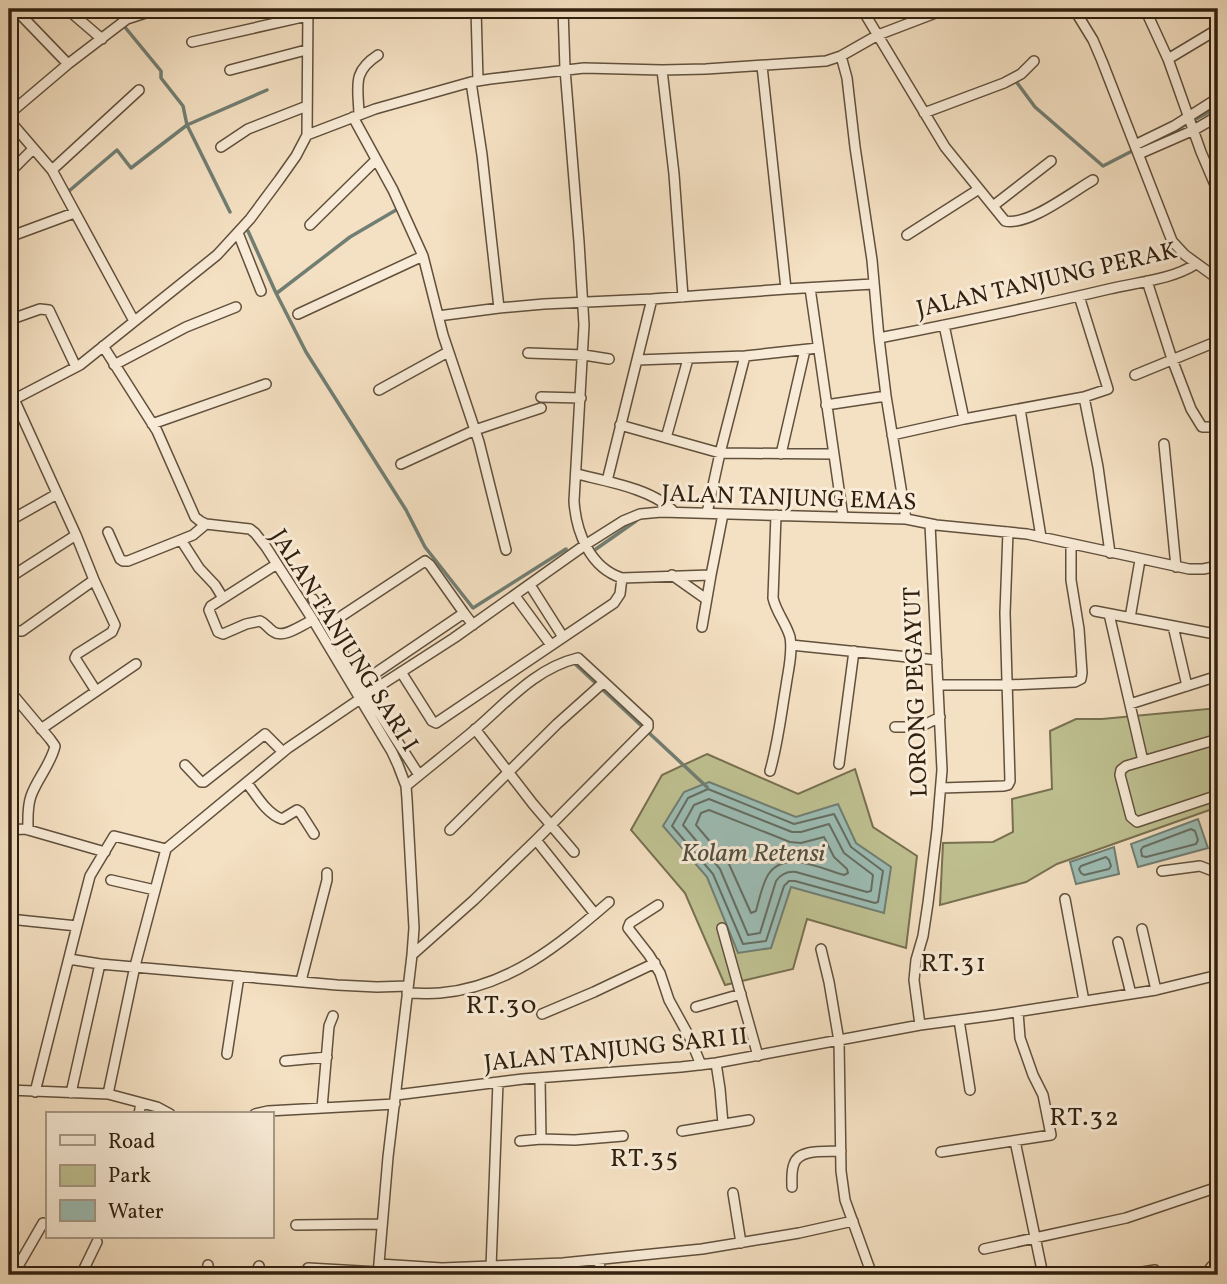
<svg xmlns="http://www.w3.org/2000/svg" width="1227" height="1284" font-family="Vollkorn,serif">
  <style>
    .green { fill: #bfc191; stroke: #787050; stroke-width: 2 }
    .water { fill: #9cbdb5; stroke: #717e73; stroke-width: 2 }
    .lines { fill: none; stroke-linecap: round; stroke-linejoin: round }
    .shore { stroke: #666e62; stroke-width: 2 }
    .stream { stroke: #717e73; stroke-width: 3.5 }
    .minor-casing { stroke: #61503c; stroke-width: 12 }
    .minor { stroke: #f8ebd7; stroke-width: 9 }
    .labels { text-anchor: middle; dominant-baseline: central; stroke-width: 6; stroke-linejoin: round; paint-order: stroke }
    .street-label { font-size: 24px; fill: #30200f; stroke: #f8ebd7 }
    .water-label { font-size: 26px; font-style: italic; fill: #504f41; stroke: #f8ebd7 }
    .neighbourhood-label { font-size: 26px; letter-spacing: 2px; fill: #30200f; stroke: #f8ebd7 }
  </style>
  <rect width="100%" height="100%" fill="#f4e0c2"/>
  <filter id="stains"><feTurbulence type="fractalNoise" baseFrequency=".00286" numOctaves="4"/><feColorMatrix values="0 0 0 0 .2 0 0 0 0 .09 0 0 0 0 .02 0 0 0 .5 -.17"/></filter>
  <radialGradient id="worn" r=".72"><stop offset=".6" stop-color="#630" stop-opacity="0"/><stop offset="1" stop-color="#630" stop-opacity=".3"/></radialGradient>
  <path class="green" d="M1218,708v99l-161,57 -31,18 -86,23 3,-62 50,-1 20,-10 -1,-33 40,-10 -2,-58 26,-12h26z
    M707,754l91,40 57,-25 18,58 44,29 -11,92 -99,-29 -14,50 -68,16 -40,-92 -54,-63 31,-55z"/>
  <path class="water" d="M709,782l87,35 42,-13 18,39 35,24 -7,46 -93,-26 -20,61 -33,5 -31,-76 -44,-51 21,-34z
    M1198,819l10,29 -70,19 -7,-23z
    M1114,847l5,27 -43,10 -6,-22z"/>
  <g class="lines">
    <path class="shore" d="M708,789l86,35 40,-10 17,33 32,24 -5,31 -3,1 -80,-22h-6l-5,5 -18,55 -23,3 -30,-70 -41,-48 16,-28z
      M709,799l83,33h9l28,-8 15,29 29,22 -2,16 -4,1 -71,-20c-9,-1 -15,2 -20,9l-16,52 -12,2 -28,-66 -37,-44 11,-20z
      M709,810l81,32 11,1 23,-6 10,20 13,12 1,4 -4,2c-22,-6 -60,-26 -76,0 -6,10 -9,25 -12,36l-5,2 -22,-49 -33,-39 5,-12z
      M1191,829l4,2 3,9 -2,4 -50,13 -4,-1 -1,-6 2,-3z
      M1106,857l3,3 2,6 -2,3 -25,6 -3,-2 -2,-4 2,-3z"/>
    <path class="stream" d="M126,24l-2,2 37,45v7l22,28 4,19 43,87
      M1015,80l20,27 68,59 33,-17
      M1174,131l44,-24
      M69,191l48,-41 14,18 56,-43 80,-35
      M248,231l28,62 30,59 100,158 19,37 48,61 93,-59
      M277,293l73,-56 46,-27
      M596,549l40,-28
      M573,662l134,125"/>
    <defs>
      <path id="minor" d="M15,9l53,55
        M67,9l35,30
        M476,9l2,72
        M563,9l2,60 14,173 5,83 -10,176c2,31 16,67 48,77l89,-3
        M862,9l83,138 60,74c24,5 67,-29 88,-41
        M1074,9l19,31 9,21 70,180 13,14 33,24
        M1145,9l23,50 33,93 17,40
        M1217,9l1,2
        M192,42l115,-26
        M841,56l6,22 8,69 17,113 7,78 7,58 20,123
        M1168,59l50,-30
        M762,66l24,223
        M230,70l76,-20
        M662,70l12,104 9,123
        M471,82l11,73 17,153
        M924,113l80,-30 17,-9 13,-13
        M9,114l59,-50 59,-45 31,-10
        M359,114c-1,-29 -7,-42 19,-59
        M353,117l40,73 30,66 20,79 36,107 27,108
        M9,120l43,50 82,151
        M307,135l68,-26 96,-27 19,-3 94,-11 78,2 44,-1 120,-8 15,-5 37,-21 68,-26
        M1135,145l39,-19 44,-28
        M221,147l27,-18 59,-23
        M1139,154l55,-24 24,-14
        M52,170l87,-80
        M9,173l24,-24
        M993,206l58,-45
        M310,225l66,-65
        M238,233l23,58
        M907,235l72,-46
        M9,237l65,-24
        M1147,281l25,78 19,50 11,18h16
        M810,288l33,229
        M298,314l125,-58
        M438,316l61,-8 45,-4 108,-5 134,-10 87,-5
        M9,320l31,-11 9,1 27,57
        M944,325l20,94
        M879,338c77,-15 154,-31 230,-49 29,-7 62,-9 87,-25
        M103,346l54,85 38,86 5,4 6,3 44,5 5,4 11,14 47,73 79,132 6,13 8,21 1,13 7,129 -2,27 -24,202 -10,118
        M528,353l56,2 25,4
        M637,360l108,-4 73,-8
        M114,365l72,-38 50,-20
        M1135,375l83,-34
        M379,390l69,-38
        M541,397l40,1
        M1084,397l14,70 12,86
        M9,402l71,-37 137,-110 33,-36 29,-39 17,-24 11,-21 1,-126
        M826,405l60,-9
        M1020,409l21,128
        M152,424l114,-40
        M620,425l100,28 113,1
        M892,435l72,-16 120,-22 24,-8 -29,-93
        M666,438l22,-79
        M1164,444l12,123
        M781,454l24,-104
        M401,464l74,-34 66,-22
        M577,474c28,7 77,15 97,38
        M607,481l45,-182
        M707,513l13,-60 25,-97
        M9,521l48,-27
        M108,532l12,27 3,2h5l65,-26 13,-11
        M76,535l18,45 21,45 -3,7 -35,22 -2,4 21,33
        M181,540l18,28 16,17 8,13
        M277,564l-66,42 -2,4 9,22 5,2 23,-10 14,-3c7,3 8,8 14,11 10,7 29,-8 39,-12
        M672,575l34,24
        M9,578l67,-43 -62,-136
        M530,585l33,52
        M515,596l36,49
        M313,599l47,84 59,92
        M1095,611l120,23
        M1109,614l34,147
        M1130,618l10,-58
        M9,623l6,8h7l72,-51
        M328,625l97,-64 5,4 34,48 9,12
        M1173,626l14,60
        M702,627l9,-52 12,-61
        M791,645l146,15
        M401,672l31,49 4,2 178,-120 6,-9 2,-16
        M358,685l106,-72
        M939,685h69l67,-3 6,-3 1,-6 -3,-44 -8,-49v-36
        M9,690l41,49 5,7c-4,18 -18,33 -24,50 -4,11 -3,23 -3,34
        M367,694l87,-56 131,-93 38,-24 17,-7 21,-2 245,7 30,6 91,9 162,35h14l15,-3
        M1130,704l88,-28
        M895,727h25l20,-10
        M41,729l95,-65
        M475,729l58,75 41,48
        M1218,739l-92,27 -5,4 -1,5 11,42 6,5 81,-27
        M839,764l15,-113
        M185,765l16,17h3l61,-48 18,18
        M770,771c8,-28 11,-56 16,-85 2,-15 7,-33 4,-49 -4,-14 -14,-25 -17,-39l3,-83
        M247,783c10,13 20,31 35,36l15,-9 3,2 14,22
        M406,786c23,-19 47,-38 71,-58 31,-27 59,-60 101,-70l26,24
        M941,788l63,-2 4,-1 2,-4 -5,-168 3,-81
        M9,830l16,-1 80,23
        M536,840l59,74
        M1162,871l38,-5 18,7
        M111,880l44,10
        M1065,899l19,102
        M658,905l-28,18 -2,5 21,27 11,18 9,27 21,38 11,27
        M9,919l68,7
        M722,928l36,128
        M1142,929l14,61
        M1118,942l13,52
        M821,949l8,33 10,59 2,130 4,29 27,75
        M412,955l62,-55 62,-60 106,-107 6,-6v-4l-44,-41 -47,42 -107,106
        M69,959l31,5 237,21 40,2 31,-1
        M301,981l26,-101v-7
        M407,993c11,0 22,1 33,0 69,-6 119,-48 169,-91
        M696,1007l45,-13
        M542,1014l52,-22 61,-29
        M959,1020l11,70
        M920,1025l-6,-45 2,-20 7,-24 5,-33 9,-73 5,-60 -12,-246
        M227,1054l12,-78
        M285,1061l42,-4
        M716,1063l4,26 3,35
        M540,1078l1,61
        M9,1090l99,4 49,13 13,7
        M35,1092l42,-166 13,-50 24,-40 52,13
        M71,1093l29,-129
        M108,1094l27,-128 31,-117 122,-101 72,-49
        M396,1095l127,-16 158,-12 35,-4 204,-38 76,-10 160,-25 62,-15
        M322,1108l7,-82 4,-10
        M139,1114l2,-11
        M255,1114l13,-3 127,-7
        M682,1131l67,-11
        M520,1141l21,-2 34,1 48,-4
        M1015,1141l28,134
        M941,1152l110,-17 -8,-40 -10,-20 -13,-37 -2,-26
        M792,1187c0,-8 -1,-16 2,-23 5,-16 33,-12 47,-13
        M733,1193l8,50
        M296,1225l86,-1
        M984,1249l142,-31 92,-31
        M599,1260l2,15
        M379,1264l63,4 121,-5 139,-14 97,-16 54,-12
        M491,1267l7,-185
        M308,1268l70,4
        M13,1275l30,-52
        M81,1275l16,-33
        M207,1275l1,-10
        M255,1275l4,-9
        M563,1275v-12
        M1124,1275l31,-5
        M1205,1275l7,-9 6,-5"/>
    </defs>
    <use href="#minor" class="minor-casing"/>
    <use href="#minor" class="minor"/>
  </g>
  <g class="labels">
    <g class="street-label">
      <text transform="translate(1047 281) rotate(-13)">JALAN TANJUNG PERAK</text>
      <text transform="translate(789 499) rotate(2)">JALAN TANJUNG EMAS</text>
      <text transform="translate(343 641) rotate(58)">JALAN TANJUNG SARI I</text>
      <text transform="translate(917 692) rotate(-92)">LORONG PEGAYUT</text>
      <text transform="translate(616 1051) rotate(-6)">JALAN TANJUNG SARI II</text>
    </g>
    <g class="water-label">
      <text x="753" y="854">Kolam Retensi</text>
    </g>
    <g class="neighbourhood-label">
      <text x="954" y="964">RT.31</text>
      <text x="502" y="1006">RT.30</text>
      <text x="1085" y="1118">RT.32</text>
      <text x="645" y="1159">RT.35</text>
    </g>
  </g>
  <rect width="1227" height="1284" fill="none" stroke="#f4e0c2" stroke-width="35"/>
  <rect x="10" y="10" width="1206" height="1263" fill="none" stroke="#30200f" stroke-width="3.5"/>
  <rect x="18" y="18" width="1192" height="1249" fill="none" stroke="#30200f" stroke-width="2"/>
  <rect x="46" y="1112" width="228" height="126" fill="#f8ebd7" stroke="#a89a87" stroke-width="2"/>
  <rect x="60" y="1135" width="35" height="10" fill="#f8ebd7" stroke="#a89a87" stroke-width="2"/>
  <text x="108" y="1148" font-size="21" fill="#30200f">Road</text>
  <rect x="60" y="1165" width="35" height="21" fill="#bfc191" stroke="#a89a87" stroke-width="2"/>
  <text x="108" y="1182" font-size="21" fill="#30200f">Park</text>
  <rect x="60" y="1200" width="35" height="21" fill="#9cbdb5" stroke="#a89a87" stroke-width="2"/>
  <text x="108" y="1218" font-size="21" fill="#30200f">Water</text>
  <rect width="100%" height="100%" filter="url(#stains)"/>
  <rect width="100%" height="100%" fill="url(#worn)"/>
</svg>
